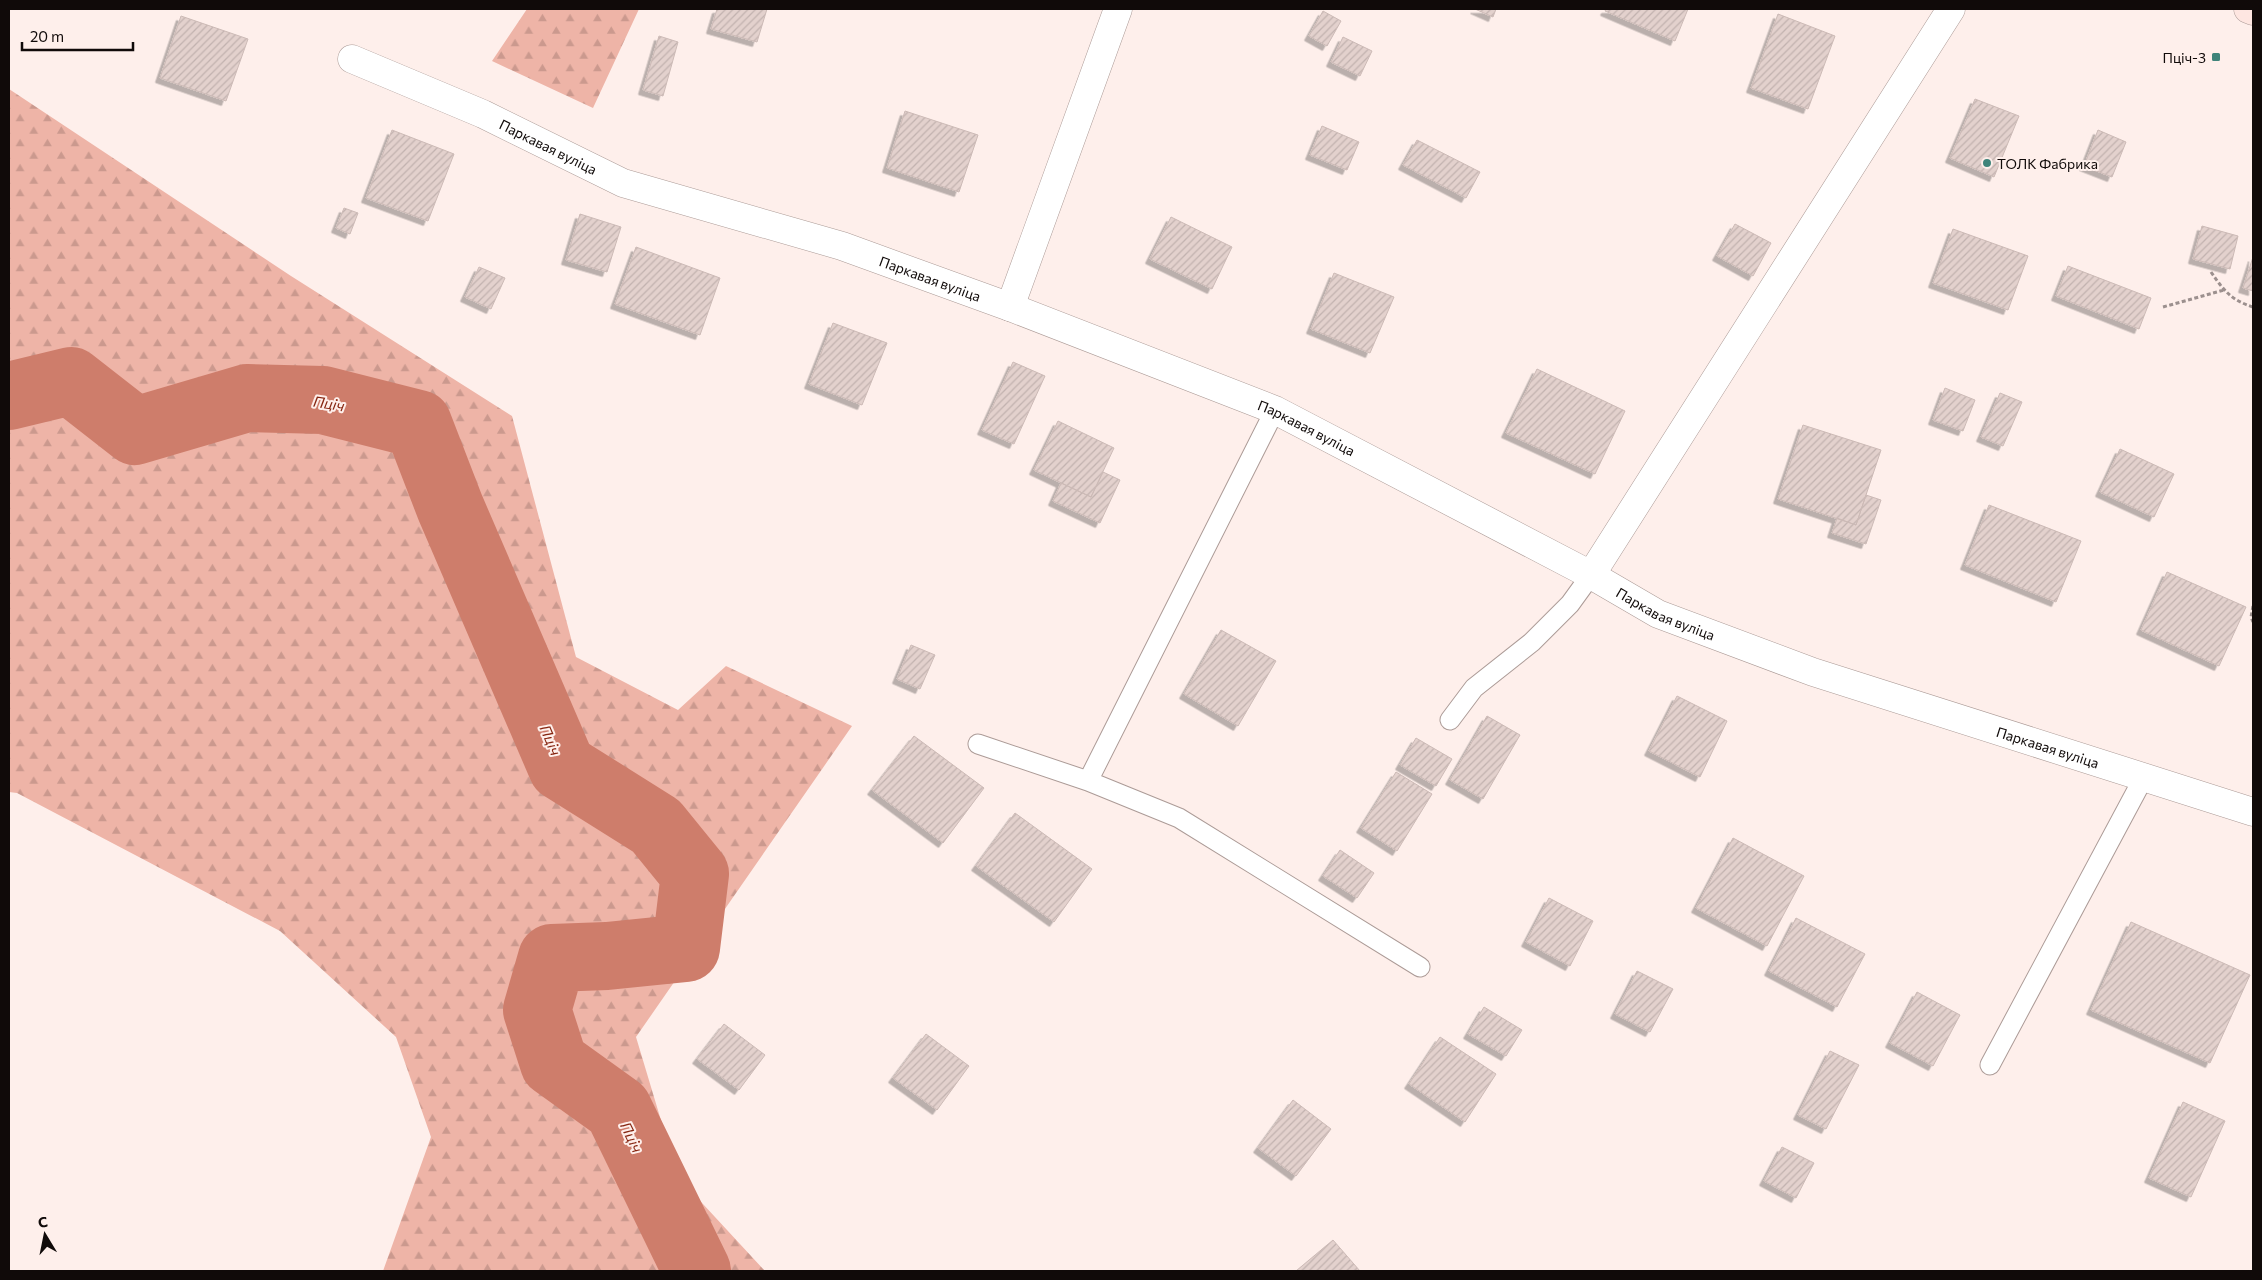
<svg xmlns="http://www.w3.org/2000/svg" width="2262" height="1280" font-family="Commissioner,sans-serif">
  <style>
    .forest { fill: url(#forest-firs) }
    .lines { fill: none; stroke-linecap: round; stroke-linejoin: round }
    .river { stroke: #ce7d6b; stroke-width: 68 }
    .building { fill: url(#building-hatch); stroke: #ccbab6; filter: url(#shadow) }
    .lane-casing { stroke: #ac9b97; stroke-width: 21 }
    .street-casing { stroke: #ac9b97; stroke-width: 29 }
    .secondary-casing { stroke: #ac9b97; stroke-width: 29 }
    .path { stroke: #9c908e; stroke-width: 3; stroke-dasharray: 4 2.5; stroke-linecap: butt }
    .lane { stroke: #fff; stroke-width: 19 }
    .street { stroke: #fff; stroke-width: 28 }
    .secondary { stroke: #fee6e1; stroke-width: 28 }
    .poi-dot { fill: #3f847a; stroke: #feefeb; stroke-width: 2 }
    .labels { text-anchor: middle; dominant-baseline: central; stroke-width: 4; stroke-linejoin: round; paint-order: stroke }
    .poi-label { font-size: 14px; fill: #100a09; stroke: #feefeb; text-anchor: end }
    .street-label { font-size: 14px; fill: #100a09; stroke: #feefeb }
    .water-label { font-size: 15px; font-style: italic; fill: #862510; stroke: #feefeb }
  </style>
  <defs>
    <pattern id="forest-firs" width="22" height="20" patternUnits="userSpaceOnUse" patternTransform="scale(1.25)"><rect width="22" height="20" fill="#eeb4a7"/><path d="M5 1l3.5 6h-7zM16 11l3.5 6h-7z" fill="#cb998e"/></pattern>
    <pattern id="building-hatch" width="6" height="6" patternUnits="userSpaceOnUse" patternTransform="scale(1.25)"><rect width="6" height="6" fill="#e3d1cd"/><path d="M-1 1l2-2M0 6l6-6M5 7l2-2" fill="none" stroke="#c2b2af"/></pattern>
    <filter id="shadow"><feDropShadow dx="-4.5" dy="4.5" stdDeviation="0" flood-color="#0004"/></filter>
  </defs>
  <rect width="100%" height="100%" fill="#feefeb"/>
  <path class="forest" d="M527,9h112l-46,99 -101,-47z
    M9,89l282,187 221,140 64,241 102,53 48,-44 126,60 -216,311 42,140 87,94h-382l48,-134 -35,-100 -116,-106 -263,-138 -8,-1z"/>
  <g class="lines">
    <path class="river" d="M9,396l62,-15 64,50 112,-33 76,2 95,24 32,83 112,260 94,59 39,48 -9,74 -79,8 -55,2 -15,52 17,53 64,46 79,162"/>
  </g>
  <path class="building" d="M717,9h50l-10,33 -46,-13z
    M1475,9h21l-3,8z
    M1606,9h82l-13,32 -70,-30z
    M1323,11l18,10 -14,25 -18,-10z
    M1778,14l57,22 -27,73 -57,-21z
    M181,16l67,23 -22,62 -66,-23z
    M659,36l19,6 -15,54 -20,-6z
    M1343,37l29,14 -12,25 -29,-14z
    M1975,99l44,17 -25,61 -44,-19z
    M905,111l73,24 -19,57 -72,-24z
    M1322,126l37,16 -12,28 -37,-15z
    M392,130l62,24 -26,67 -62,-23z
    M2098,130l28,12 -14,35 -28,-11z
    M1417,140l63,32 -14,26 -63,-33z
    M344,208l14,5 -8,21 -14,-6z
    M580,214l41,13 -14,45 -41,-12z
    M1171,217l61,30 -20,42 -62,-30z
    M1735,224l36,19 -18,33 -36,-20z
    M2202,226l36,10 -8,33 -37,-10z
    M1953,229l75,27 -20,54 -75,-27z
    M636,247l84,31 -20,57 -85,-31z
    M2253,257v34l-10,-3z
    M2068,266l83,32 -12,31 -83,-33z
    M479,267l26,11 -14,31 -26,-12z
    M1334,273l60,24 -24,56 -59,-24z
    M833,323l54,20 -25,62 -53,-21z
    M1013,362l32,14 -31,68 -32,-14z
    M1537,369l88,42 -30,63 -89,-41z
    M1945,388l30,12 -12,31 -30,-11z
    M2000,393l22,9 -19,44 -22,-9z
    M1058,421l56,27 -23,49 -57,-27z
    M1803,425l78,25 -25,75 -78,-26z
    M2120,449l54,25 -20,43 -54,-25z
    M1103,472l17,8 -20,43 -47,-22 8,-18 30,14z
    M1866,495l15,5 -15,44 -34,-11 5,-15 19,7z
    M1989,505l92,36 -25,61 -91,-37z
    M2167,572l79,35 -27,59 -78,-36z
    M1221,630l55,31 -38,65 -54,-32z
    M911,645l24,10 -15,34 -23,-10z
    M1677,696l50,25 -27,56 -51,-26z
    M1487,716l33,19 -37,64 -33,-19z
    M914,736l70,52 -41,55 -71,-53z
    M1416,738l36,21 -16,27 -36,-21z
    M1396,772l36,22 -35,57 -36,-23z
    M1015,813l77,56 -38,53 -78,-56z
    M1733,838l71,38 -37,70 -71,-38z
    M1340,850l34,23 -17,25 -34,-22z
    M1549,898l44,23 -23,45 -44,-24z
    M1796,918l69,36 -28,53 -68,-36z
    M2131,922l119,53 -40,88 -119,-53z
    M1637,971l36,18 -23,43 -35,-18z
    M1917,992l43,23 -27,51 -43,-23z
    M1484,1007l38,23 -16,26 -38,-22z
    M724,1024l41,31 -26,35 -42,-31z
    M926,1034l43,32 -32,44 -44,-32z
    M1440,1037l56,37 -31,48 -56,-38z
    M1830,1051l29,14 -33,64 -28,-14z
    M1293,1100l38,29 -35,47 -38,-28z
    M2183,1102l42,19 -34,76 -42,-19z
    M1782,1147l32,16 -18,35 -32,-17z
    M1333,1240l27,31h-64z"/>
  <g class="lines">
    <defs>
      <path id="lane" d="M1450,720l24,-32 58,-46 38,-38 21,-29
        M978,744l110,37 91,37 241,149
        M1088,781l187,-371
        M1990,1065l154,-288"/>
      <g id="street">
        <path id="s1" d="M352,59l131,55 140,69 219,63 168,61 265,103 316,165 67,39 155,58 440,140"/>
        <path d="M1010,307l108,-298"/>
        <path d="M1591,575l360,-566"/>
      </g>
      <path id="secondary" d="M2248,9l5,2"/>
    </defs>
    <use href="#lane" class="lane-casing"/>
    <use href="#street" class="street-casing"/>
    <use href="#secondary" class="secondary-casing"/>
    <path class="path" d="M2211,272c13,19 20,28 42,35
      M2163,307l61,-17
      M2253,606l-2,11 2,5"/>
    <use href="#lane" class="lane"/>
    <use href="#street" class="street"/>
    <use href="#secondary" class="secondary"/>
  </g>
  <g class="poi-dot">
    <rect x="2211" y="52" width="10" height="10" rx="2.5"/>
    <circle cx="1987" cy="163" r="5"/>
  </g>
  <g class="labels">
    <g class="poi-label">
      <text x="2206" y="57">Пціч-3</text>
      <text x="1997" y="163" text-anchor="start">ТОЛК Фабрика</text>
    </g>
    <g class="street-label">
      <text stroke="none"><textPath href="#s1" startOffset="215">Паркавая вуліца</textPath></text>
      <text stroke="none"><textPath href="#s1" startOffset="620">Паркавая вуліца</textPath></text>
      <text stroke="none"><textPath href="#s1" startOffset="1025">Паркавая вуліца</textPath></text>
      <text stroke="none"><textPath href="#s1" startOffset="1430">Паркавая вуліца</textPath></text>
      <text stroke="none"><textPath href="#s1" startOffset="1835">Паркавая вуліца</textPath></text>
    </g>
    <g class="water-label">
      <text transform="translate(329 403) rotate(9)">Пціч</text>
      <text transform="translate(551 740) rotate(67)">Пціч</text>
      <text transform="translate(632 1137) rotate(64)">Пціч</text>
    </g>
  </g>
  <rect width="2262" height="1280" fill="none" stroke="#100a09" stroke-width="20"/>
  <g transform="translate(45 1235) rotate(350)" stroke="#feefeb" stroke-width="4" paint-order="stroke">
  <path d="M0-4L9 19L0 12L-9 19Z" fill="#100a09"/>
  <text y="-8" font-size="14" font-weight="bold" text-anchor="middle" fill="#100a09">С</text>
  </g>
  <path d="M22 42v8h111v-8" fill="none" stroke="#100a09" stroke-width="2.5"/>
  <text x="30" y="42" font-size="15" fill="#100a09" stroke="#feefeb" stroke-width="4" paint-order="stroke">20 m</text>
</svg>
